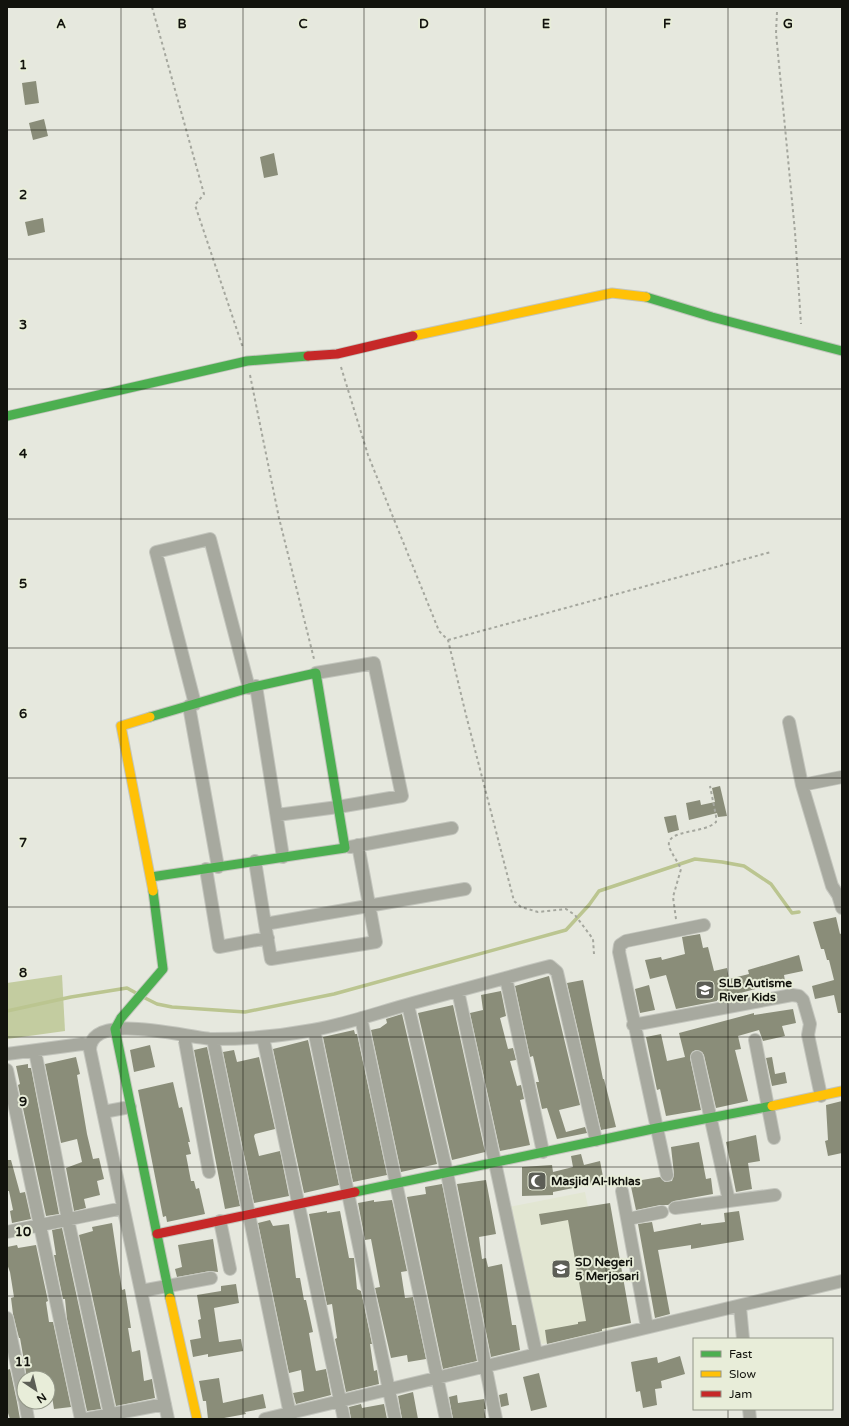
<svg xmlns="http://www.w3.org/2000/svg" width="849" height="1426" font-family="'Varela Round',sans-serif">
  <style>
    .built { fill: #e2e6d2 }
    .forest { fill: #c3cca0 }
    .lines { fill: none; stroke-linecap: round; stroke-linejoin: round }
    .stream { stroke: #bbc590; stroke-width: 3.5 }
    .building { fill: #8a8d79 }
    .street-casing { stroke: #c3c5bd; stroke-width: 14 }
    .fast-casing { stroke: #c3c5bd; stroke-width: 11 }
    .slow-casing { stroke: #c3c5bd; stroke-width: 11 }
    .jam-casing { stroke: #c3c5bd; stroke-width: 11 }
    .path { stroke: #a5a79e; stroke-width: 2; stroke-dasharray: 3 3; stroke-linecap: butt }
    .street { stroke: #a7a99f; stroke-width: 12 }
    .fast { stroke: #4caf50; stroke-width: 9 }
    .slow { stroke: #ffc107; stroke-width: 9 }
    .jam { stroke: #c62828; stroke-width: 9 }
    .grid { fill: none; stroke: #12130d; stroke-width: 1; stroke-opacity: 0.55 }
    .labels { text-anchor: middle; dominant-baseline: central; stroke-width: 4; stroke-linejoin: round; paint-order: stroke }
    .poi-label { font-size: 12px; font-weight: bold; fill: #12130d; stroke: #e8edd9; text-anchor: start }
    .grid-label { font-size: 13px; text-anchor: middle; font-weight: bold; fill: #12130d; stroke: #e8edd9; stroke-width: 4; stroke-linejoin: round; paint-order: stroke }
  </style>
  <rect width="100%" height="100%" fill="#e6e8de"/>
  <path class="built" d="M585,1192l28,138 -71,14 -4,-5 -29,-132z"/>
  <path class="forest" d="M62,975l3,56 -58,8v-56z"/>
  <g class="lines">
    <path class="stream" d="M145,998l12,6 15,3 73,5 89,-18 232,-64 23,-25 10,-14 96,-32 27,3 22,4 27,18 21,29 7,-1
      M7,1011l64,-14 56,-9 9,5"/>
  </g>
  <path class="building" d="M36,81l3,22 -14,2 -3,-22z
    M44,119l4,17 -15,4 -4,-17z
    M274,153l4,22 -14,3 -4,-21z
    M43,218l2,14 -17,4 -3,-14z
    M720,786l7,30 -9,1 -1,-4 -28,7 -3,-17 14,-3 1,5 14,-3 -3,-14z
    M676,815l3,15 -11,3 -4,-16z
    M836,917l4,17 2,-1v80h-4l-4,-18 -19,4 -3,-13 22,-6 -5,-20h-2l-3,-11h-3l-8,-27z
    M700,934l3,14 5,-1 6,24 13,-3 2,11 20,-5 -1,-4 51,-15 4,16 -19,4 1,6 -56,15 -12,4v1l-41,8 -10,-34 -16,4 -5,-19 16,-3 1,3 23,-6 -3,-17z
    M549,976l31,129 -21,5 7,22 19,-5 2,6 -30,6 -10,-31 -5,1 -6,-27h3l-6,-26 -3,1 -15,-71z
    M583,980l20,99h1l12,48 -15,3 -34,-147z
    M649,985l6,25 -15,3 -5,-24z
    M501,991l5,25 -6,2 8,31 5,-1 3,12 -6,1 7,25 4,-1 3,14 -4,1 10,45 -30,6 -30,-138 13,-3 -2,-15z
    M453,1005l32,147 -33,8 -34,-147z
    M793,1009l3,14 -14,3 3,10 -22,5 -4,-11 -21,6 3,13 -6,1 13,51 -32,7 -12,-53 -2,-3 -6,-2 -4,2 -2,6 11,52 -35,6 -6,-27 -3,1 -11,-53 15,-3 6,27 18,-4 -6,-24 75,-20v2z
    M402,1014l35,150 -36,8 -30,-142 9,-2 7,-5 -1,-4z
    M354,1030l1,4h2l30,141 -34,7 -30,-145z
    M308,1040l31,145 -35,8 -31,-144z
    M150,1045l5,22 -21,5 -4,-22z
    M207,1047l33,159 -15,3 -31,-159z
    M234,1050l3,12 22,-5 16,72 -20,5 -1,2 5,20 21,-5 9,45 -35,7 -31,-151z
    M76,1057l4,17 -3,1 10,59 6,25 6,-1 5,21 -7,2 3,14 -16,4 2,9 -12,3 -8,-43 16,-6 -5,-23 -16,4 -16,-79z
    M772,1057l3,17 10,-2 2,11 -15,3 -6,-28z
    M28,1064v4h3l28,146 -13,2 -28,-131 2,-1 -4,-18z
    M173,1082l6,26 3,-1 8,35h-2l3,12 -5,1 5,26h3l2,8 3,-1 6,26 -38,8 -1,-6 -3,1 -25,-127z
    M842,1101v52l-14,3 -3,-15 3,-1 -2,-35z
    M756,1135l4,26 -12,2 4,26 -16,3 -10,-50z
    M699,1142l7,37 5,-1 2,16 -39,7 -6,4h-8l-24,5 -6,-28 30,-5 5,5 7,-1 2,-7 -3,-27z
    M581,1154l3,11 16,-4 4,21 -51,10v3l-31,1v-29l30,-2 1,7 20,-5 -2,-11z
    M7,1160h4l9,33 5,-1 6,27 -19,4 -2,-12 3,-1 -4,-19h-2z
    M486,1180l10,54 -17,3 3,22 4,-1 2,9 14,-3 10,61h4l4,25 -29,7 -34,-173z
    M442,1184l35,177 -34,8 -36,-172 19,-3 -1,-7z
    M374,1200v2l18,-2 15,71 -6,1 4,26 8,-1 13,62 -18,3 -1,-7 -16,3 -16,-70 5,-1 -9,-48 -6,1 -7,-37z
    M610,1203l21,120 -29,6v2l-55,13 -2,-14 33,-6v-2l8,-1 -18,-101 -27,5 -2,-11z
    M327,1211v2l13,-2 9,47h5l3,31 4,2 11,53h-2l4,27 3,-1 2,14 -33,8 -11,-53 2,-1 -5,-34 -5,1 -18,-91z
    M739,1211l5,29 -53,9v-4l-33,5 12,64 -15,4 -17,-94 14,-2 2,10 47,-9v2l24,-3 -1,-9z
    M270,1220l3,6 16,-2 7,54h4l4,22h2l4,18 3,14 -4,1 6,34 1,4 10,-2 5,26 -35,9 -3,-11 11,-2 -3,-21 -12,3 -31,-150z
    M112,1223l10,67 3,-1 6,39h-3l4,24 8,-2 4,31 8,-2 3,19 -39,8 -37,-171 14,-4 -1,-4z
    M62,1228l39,181 -14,2 -20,-92 -2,-20h-2l-9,-44h2l-4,-25z
    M213,1239l5,33 -8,-1 -33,6 -2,-8 7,-2 -4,-22z
    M17,1245l1,3 18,-3 12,56 -2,1 3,20h4l18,85 -17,2 -5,-31h-22l-7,-40h-1l-6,-24 -2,-16 3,-1 -4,-25 -3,-8v-17z
    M236,1284l3,19 -25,5 5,34 22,-3 2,12 -35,6v-3l-15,3 -3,-17 11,-2 -3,-18 3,-1 -4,-24 24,-4v-5z
    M680,1356l5,18 -24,7 1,7 -7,1 2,16 -14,3 -3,-17 -4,1 -5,-30 26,-5 1,6z
    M10,1369l7,33 3,17h-10l-3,-9v-40z
    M539,1373l8,34 -16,4 -8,-34z
    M219,1378l4,25 40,-9 3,14 -21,4 1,2 -22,4v1h-16l-2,-18h-3l-4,-20z
    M413,1392l5,27h-16l-4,-23z
    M507,1393l2,12 -8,2 -2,-12z
    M457,1395l1,8 26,-4 2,10h-2l2,10h-33l-4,-22z
    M361,1404l1,4 22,-4 3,15h-36l-2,-12z"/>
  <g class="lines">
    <defs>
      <path id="street" d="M256,686l27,171
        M195,704l-39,-152 54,-13 39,149
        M189,706l29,161
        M789,722l13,63 30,101 6,9 4,13
        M802,785l40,-8
        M277,815l61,-8 64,-11 -28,-133 -58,10
        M350,847l102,-19
        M255,861l10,63 200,-35
        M206,869l13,78 49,-9
        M265,924l6,35 105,-17 -18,-97
        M506,978l37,174
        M458,991l78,362
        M408,1005l39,168 49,246
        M361,1018l85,401
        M633,1025l159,-30 7,1 4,4 7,24 -2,11 13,61
        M314,1030l81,389
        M184,1036l25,136
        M263,1037l81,382
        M213,1039l78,380
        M755,1040l19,98
        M35,1051l33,169 43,199
        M7,1054l75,-10 8,1
        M697,1057l32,144
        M7,1070l74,349
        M103,1112l27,-5
        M667,1175l-48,-223 1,-7 6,-4 78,-16
        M622,1191l25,136
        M675,1208l100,-13
        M628,1219l34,-7
        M220,1221l10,48
        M7,1232l116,-24
        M141,1291l70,-13
        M740,1307l3,32
        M7,1318l17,81
        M25,1402l3,17
        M749,1409l1,10
        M86,1419l79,-15
        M168,1419l-78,-369c0,-41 101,-11 124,-11 33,0 67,-3 99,-9 34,-6 67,-18 100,-27 45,-12 91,-25 137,-37l7,6 39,168
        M265,1419l577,-138"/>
      <path id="fast" d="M646,297l66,20 130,34
        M7,416l240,-55 61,-5
        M150,717l99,-29 67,-15 29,175 -194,29
        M153,891l10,78 -42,49 -6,11 55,269
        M355,1192l302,-64 115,-22"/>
      <path id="slow" d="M413,336l199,-43 34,4
        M150,717l-29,9 32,165
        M772,1106l70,-15
        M170,1298l27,121"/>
      <path id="jam" d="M308,356l29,-2 76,-18
        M157,1234l198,-42"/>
    </defs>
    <use href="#street" class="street-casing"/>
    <use href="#fast" class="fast-casing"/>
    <use href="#slow" class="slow-casing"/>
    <use href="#jam" class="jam-casing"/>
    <path class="path" d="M152,7l52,187 -9,11 48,143
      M777,12l-1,21 19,199 6,92
      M341,367l27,88 71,176 9,9 18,75 48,186 7,6 17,5 28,-3 9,6 18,24 1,15
      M250,375l29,143 35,141
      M448,640l323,-88
      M676,919l-3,-22 8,-28c-3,-7 -10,-16 -12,-23 -3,-17 35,-12 47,-24v-6l-6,-30"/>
    <use href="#street" class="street"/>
    <use href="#fast" class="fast"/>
    <use href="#slow" class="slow"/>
    <use href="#jam" class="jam"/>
  </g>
  <path class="grid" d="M121,7v1412M243,7v1412M364,7v1412M485,7v1412M606,7v1412M728,7v1332M7,130h835M7,259h835M7,389h835M7,519h835M7,648h835M7,778h835M7,907h835M7,1037h835M7,1167h835M7,1296h835M728,1409v10"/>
  <defs>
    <symbol id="school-square" viewBox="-11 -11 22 22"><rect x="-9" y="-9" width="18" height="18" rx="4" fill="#5c5e56" stroke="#e8edd9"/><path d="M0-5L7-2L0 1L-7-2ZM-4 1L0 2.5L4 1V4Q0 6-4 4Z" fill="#fff"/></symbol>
    <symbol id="mosque-square" viewBox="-11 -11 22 22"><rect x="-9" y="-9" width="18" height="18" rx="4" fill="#5c5e56" stroke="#e8edd9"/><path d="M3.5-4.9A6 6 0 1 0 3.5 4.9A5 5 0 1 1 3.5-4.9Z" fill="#fff"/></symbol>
  </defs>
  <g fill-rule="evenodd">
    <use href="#school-square" x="694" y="979" width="22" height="22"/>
    <use href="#mosque-square" x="526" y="1170" width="22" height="22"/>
    <use href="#school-square" x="550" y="1258" width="22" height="22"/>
  </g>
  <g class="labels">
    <g class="poi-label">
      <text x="719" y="983">SLB Autisme<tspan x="719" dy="14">River Kids</tspan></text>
      <text x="551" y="1181">Masjid Al-Ikhlas</text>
      <text x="575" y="1262">SD Negeri<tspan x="575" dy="14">5 Merjosari</tspan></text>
    </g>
  </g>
  <g class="grid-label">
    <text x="61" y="28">A</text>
    <text x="182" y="28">B</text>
    <text x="303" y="28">C</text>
    <text x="424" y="28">D</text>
    <text x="546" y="28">E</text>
    <text x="667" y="28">F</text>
    <text x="788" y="28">G</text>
    <text x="23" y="69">1</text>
    <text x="23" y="199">2</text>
    <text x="23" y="329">3</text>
    <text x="23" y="458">4</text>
    <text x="23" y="588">5</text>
    <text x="23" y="718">6</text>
    <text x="23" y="847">7</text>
    <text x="23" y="977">8</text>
    <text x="23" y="1106">9</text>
    <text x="23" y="1236">10</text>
    <text x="23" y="1366">11</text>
  </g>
  <rect width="849" height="1426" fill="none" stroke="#12130d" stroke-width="16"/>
  <rect x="693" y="1338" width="140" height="72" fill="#e8edd9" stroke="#929687"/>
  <rect x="701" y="1351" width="20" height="6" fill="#4caf50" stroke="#929687"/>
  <text x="729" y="1358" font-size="12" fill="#12130d">Fast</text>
  <rect x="701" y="1371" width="20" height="6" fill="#ffc107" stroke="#929687"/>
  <text x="729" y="1378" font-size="12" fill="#12130d">Slow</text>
  <rect x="701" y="1391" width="20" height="6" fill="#c62828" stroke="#929687"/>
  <text x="729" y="1398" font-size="12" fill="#12130d">Jam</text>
  <g transform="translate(36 1390) rotate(145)"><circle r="19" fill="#e8edd9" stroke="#929687"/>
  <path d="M0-3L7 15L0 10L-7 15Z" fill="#5c5e56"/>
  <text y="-6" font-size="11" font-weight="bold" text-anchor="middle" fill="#12130d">N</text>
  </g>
</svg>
